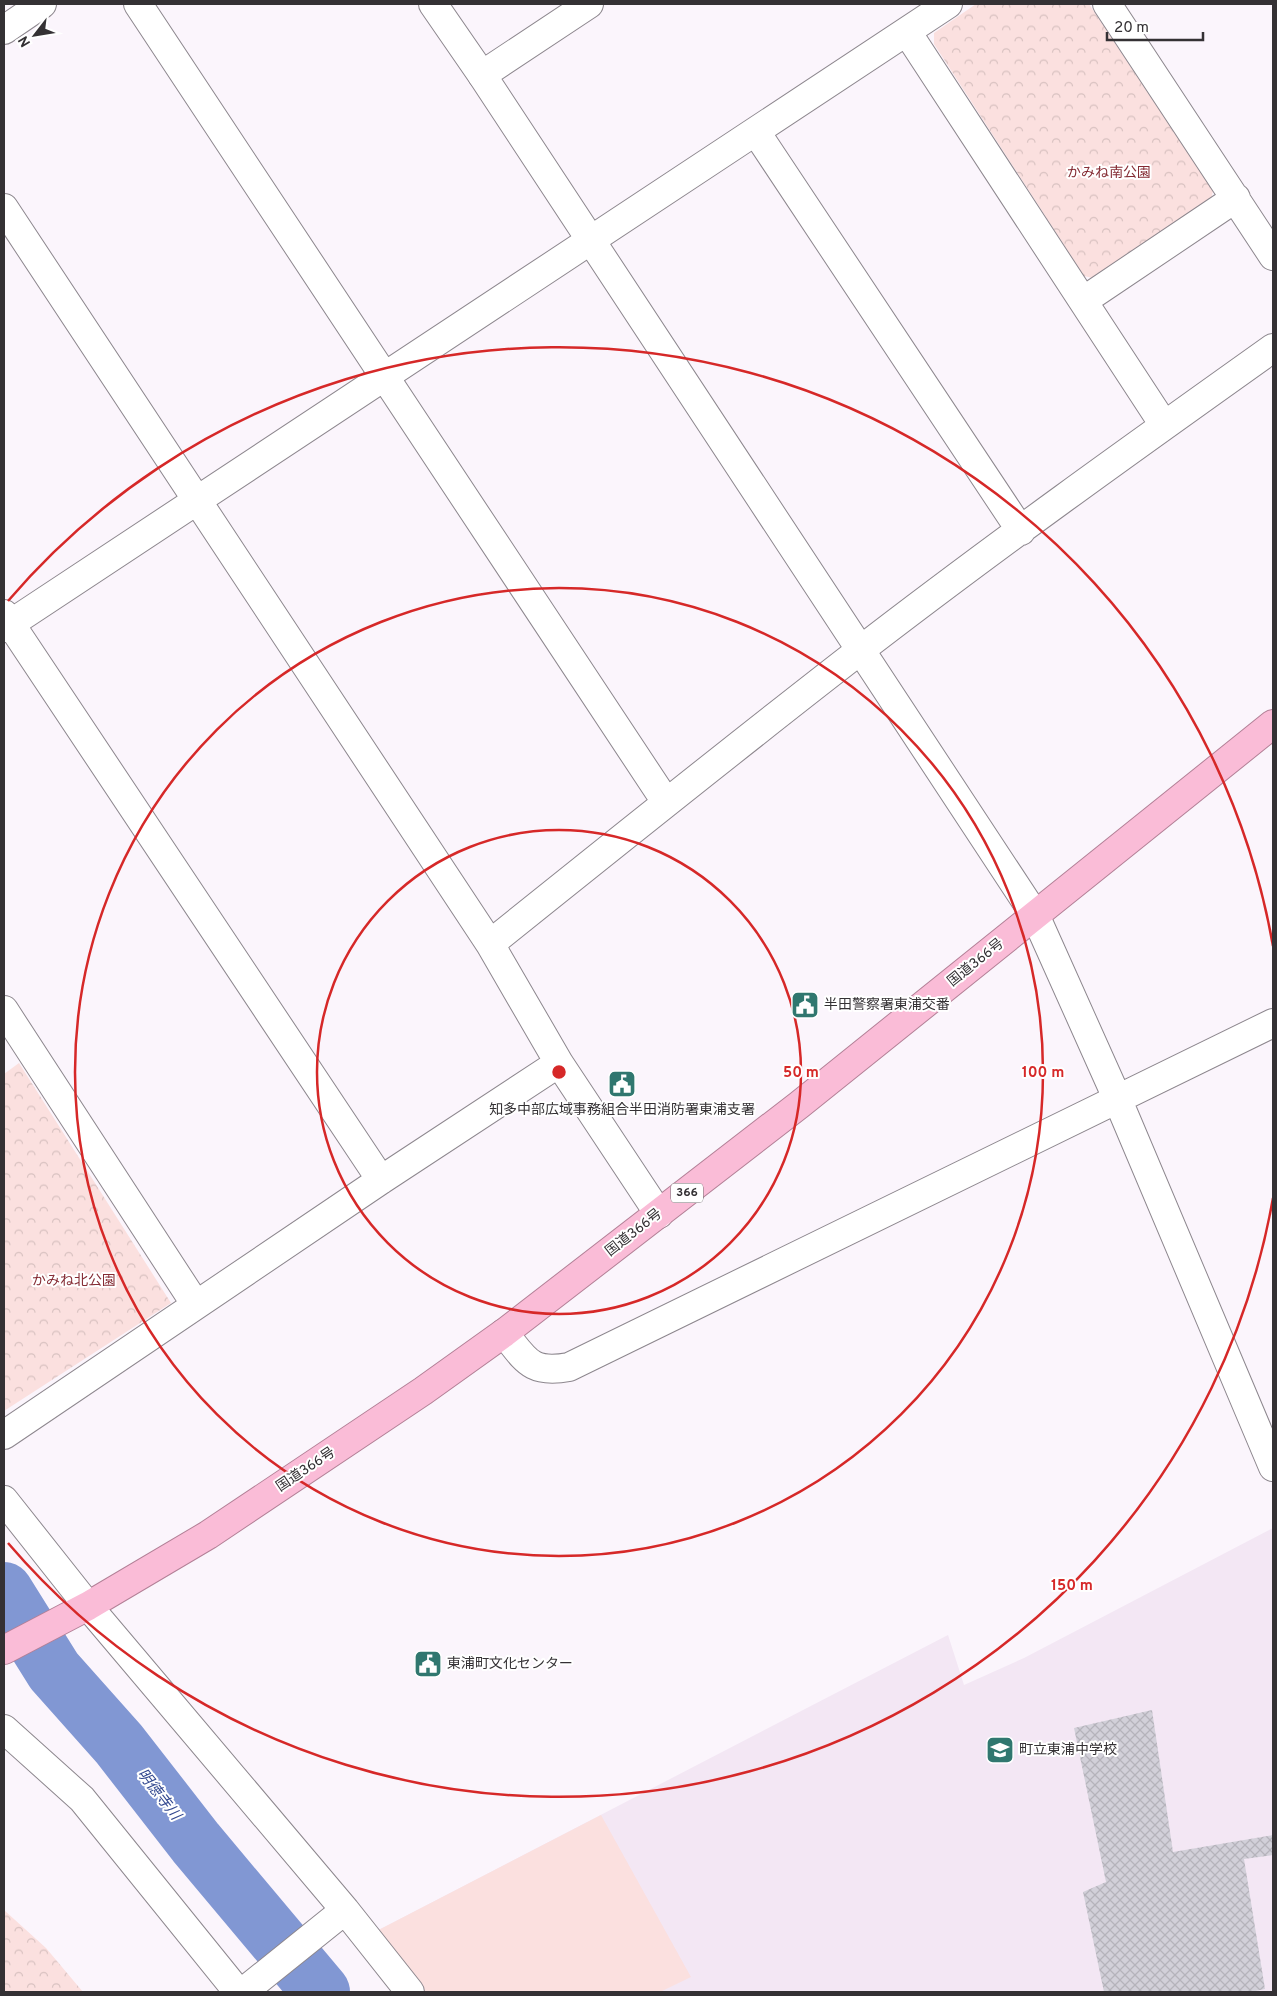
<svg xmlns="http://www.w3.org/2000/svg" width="1277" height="1996" font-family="Overpass,'Noto Sans JP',sans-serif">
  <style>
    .built { fill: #f3e7f4 }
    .grass { fill: #fbe0df }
    .park { fill: url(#park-crowns) }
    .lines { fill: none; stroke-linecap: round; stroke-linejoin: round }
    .river { stroke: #8197d3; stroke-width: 58 }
    .building { fill: url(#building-cross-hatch) }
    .minor-casing { stroke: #8d878e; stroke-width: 30 }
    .tertiary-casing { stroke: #8d878e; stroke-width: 30 }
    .trunk-casing { stroke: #b38097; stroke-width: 30 }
    .minor { stroke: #fff; stroke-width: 28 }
    .tertiary { stroke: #fff; stroke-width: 28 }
    .trunk { stroke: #fabcd7; stroke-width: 28 }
    .ring { fill: none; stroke: #d62828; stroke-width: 2.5 }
    .labels { text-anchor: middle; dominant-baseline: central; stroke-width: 4; stroke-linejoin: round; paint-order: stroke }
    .shield { fill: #fff; stroke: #716f71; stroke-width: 1 }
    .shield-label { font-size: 12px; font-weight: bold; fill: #343134 }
    .park-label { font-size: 14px; fill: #852c34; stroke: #fff }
    .street-label { font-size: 14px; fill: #343134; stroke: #fff }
    .poi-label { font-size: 14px; fill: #343134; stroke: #fff; text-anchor: start }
    .water-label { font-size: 15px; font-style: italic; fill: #31478f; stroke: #fff }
    .centre { fill: #d62828; stroke: #fff; stroke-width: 2.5 }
    .ring-label { font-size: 15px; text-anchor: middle; font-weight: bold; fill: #d62828; stroke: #fff; stroke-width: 4; stroke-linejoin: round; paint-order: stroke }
  </style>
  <defs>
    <pattern id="park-crowns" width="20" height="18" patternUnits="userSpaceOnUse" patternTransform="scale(1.25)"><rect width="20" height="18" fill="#fbe0df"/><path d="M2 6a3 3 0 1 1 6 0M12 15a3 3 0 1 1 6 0" fill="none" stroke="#d8c1c0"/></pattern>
    <pattern id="building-cross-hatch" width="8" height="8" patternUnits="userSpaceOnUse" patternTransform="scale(1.25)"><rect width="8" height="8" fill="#d2d0d9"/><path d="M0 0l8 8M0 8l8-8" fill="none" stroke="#b5b3bb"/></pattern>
  </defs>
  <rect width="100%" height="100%" fill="#fbf5fc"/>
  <path class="built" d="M1273,1528v464h-866l-42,-55 583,-302 16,50 60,-27z"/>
  <path class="grass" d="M601,1815l90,162 -31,15h-252l-43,-55z"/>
  <path class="park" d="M976,4h113l124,187 -3,13 -113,75 -13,-3 -150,-232v-11z
    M19,1063l152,240 -167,108v-337z
    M4,1910l42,38 37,44h-79z"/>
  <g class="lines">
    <path class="river" d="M4,1591l50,80 65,73 77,99 125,149"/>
  </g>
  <path class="building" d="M1152,1710l21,142 100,-17v20l-29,4 21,130 -14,3h-147l-21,-100 23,-10 -32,-154z"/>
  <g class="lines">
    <defs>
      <path id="minor" d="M138,4l528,798
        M433,4l49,71
        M1107,4l166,252
        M4,30l38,-26
        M907,32l257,393
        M756,132l265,399
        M4,208l486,736 69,119 100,151
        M1083,301l153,-103
        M4,614l377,566
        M4,628l944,-624
        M1035,915l82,183 156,369
        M490,944c122,-98 244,-196 368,-292 136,-105 276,-205 415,-304
        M4,1010l192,295
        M504,1333c22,27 26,41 65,34l704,-344
        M4,1435l377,-255 178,-117
        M4,1500l84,106 257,304 65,82
        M4,1729l78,70 156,193
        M243,1992l102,-82"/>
      <path id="tertiary" d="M589,4l-107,71 553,840"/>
      <path id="trunk" d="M4,1650l84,-44 120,-71 215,-144 81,-58 295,-228 474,-381"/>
    </defs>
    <use href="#minor" class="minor-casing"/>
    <use href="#tertiary" class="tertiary-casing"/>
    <use href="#trunk" class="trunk-casing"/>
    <use href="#minor" class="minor"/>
    <use href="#tertiary" class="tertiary"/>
    <use href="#trunk" class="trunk"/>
  </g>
  <g class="ring">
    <circle cx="559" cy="1072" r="242"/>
    <circle cx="559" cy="1072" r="484"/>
    <path d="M1273 1198A725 725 0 0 1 8 1543M8 601A725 725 0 0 1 1273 946"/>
  </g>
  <defs>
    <symbol id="civic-square" viewBox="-11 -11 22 22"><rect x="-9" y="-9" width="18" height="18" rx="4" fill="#30776f" stroke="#fff"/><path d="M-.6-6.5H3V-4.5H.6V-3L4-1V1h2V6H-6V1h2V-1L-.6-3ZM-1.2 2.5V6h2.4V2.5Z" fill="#fff"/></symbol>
    <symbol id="school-square" viewBox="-11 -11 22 22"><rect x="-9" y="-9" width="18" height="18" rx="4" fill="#30776f" stroke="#fff"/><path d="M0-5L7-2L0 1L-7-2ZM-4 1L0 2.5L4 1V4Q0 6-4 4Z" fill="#fff"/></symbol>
  </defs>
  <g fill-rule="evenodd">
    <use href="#civic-square" x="789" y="989" width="32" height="32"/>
    <use href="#civic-square" x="606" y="1068" width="32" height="32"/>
    <use href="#civic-square" x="412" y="1648" width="32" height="32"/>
    <use href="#school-square" x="984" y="1734" width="32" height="32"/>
  </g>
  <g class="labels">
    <rect class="shield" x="671" y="1183.5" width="32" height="19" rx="4"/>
    <g class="shield-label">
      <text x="687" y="1193">366</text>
    </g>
    <g class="park-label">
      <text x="1109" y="173">かみね南公園</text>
      <text x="74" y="1281">かみね北公園</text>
    </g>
    <g class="street-label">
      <text transform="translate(976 963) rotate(-39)">国道366号</text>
      <text transform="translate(634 1233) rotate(-38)">国道366号</text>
      <text transform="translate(306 1470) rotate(-34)">国道366号</text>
    </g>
    <g class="poi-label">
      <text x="824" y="1005">半田警察署東浦交番</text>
      <text x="622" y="1110" text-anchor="middle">知多中部広域事務組合半田消防署東浦支署</text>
      <text x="447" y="1664">東浦町文化センター</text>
      <text x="1019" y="1750">町立東浦中学校</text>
    </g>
    <g class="water-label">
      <text transform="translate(158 1795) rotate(52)">明徳寺川</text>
    </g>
  </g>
  <circle cx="559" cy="1072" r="8" class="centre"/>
  <g class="ring-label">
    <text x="801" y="1077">50 m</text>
    <text x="1043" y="1077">100 m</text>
    <text x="1072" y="1590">150 m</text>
  </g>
  <rect width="1277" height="1996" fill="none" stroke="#343134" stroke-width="10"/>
  <g transform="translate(35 35) rotate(239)" stroke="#ffffff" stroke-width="4" paint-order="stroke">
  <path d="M0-4L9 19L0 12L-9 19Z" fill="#343134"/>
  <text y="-8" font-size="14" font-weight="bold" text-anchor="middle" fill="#343134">N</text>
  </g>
  <path d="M1107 32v8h96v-8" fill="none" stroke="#343134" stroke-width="2.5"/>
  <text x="1114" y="32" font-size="15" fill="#343134" stroke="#ffffff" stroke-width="4" paint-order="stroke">20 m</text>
</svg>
